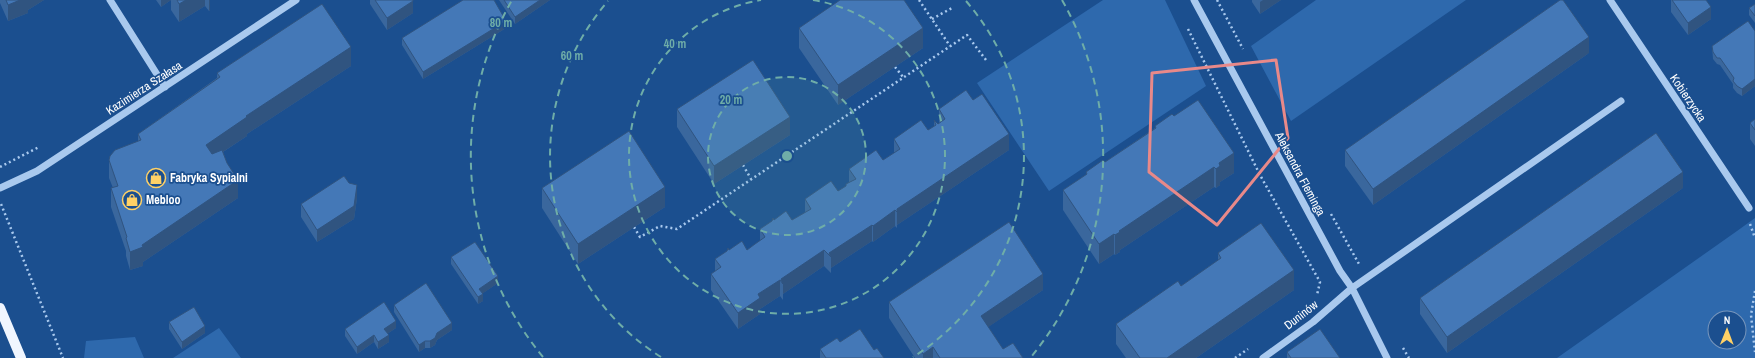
<svg xmlns="http://www.w3.org/2000/svg" width="1755" height="358" font-family="'Archivo Narrow',sans-serif">
  <style>
    .green { fill: #2e69ad; fill-rule: evenodd }
    .lines { fill: none; stroke-linecap: round; stroke-linejoin: round }
    .path { stroke: #a9c9ee; stroke-width: 2.5; stroke-dasharray: 2 3; stroke-linecap: butt }
    .minor { stroke: #a9c9ee; stroke-width: 7 }
    .major { stroke: #f0f6ff; stroke-width: 10 }
    .wall { fill: #3a679d }
    .shaded-wall { fill: #305480 }
    .building { fill: #4478b7; stroke: #305480 }
    .marked { fill: none; stroke: #e88989; stroke-width: 3; stroke-linejoin: round }
    .ring { fill: none; stroke: #6fada8; stroke-width: 2; stroke-dasharray: 7 5 }
    .labels { text-anchor: middle; dominant-baseline: central; stroke-width: 3.5; stroke-linejoin: round; paint-order: stroke }
    .street-label { font-size: 12px; fill: #fff; stroke: #1b4f8f }
    .poi-label { font-size: 12px; font-weight: bold; fill: #fff; stroke: #1b4f8f; text-anchor: start }
    .centre { fill: #6fada8; stroke: #1b4f8f; stroke-width: 2 }
    .ring-label { font-size: 12px; text-anchor: middle; font-weight: bold; fill: #6fada8; stroke: #1b4f8f; stroke-width: 3.5; stroke-linejoin: round; paint-order: stroke }
  </style>
  <rect width="100%" height="100%" fill="#1b4f8f"/>
  <path class="green" d="M1103,0h62l41,86 -157,105 -72,-108z
    M1316,0h150l-175,121 -40,-75z
    M1755,218v140h-198l180,-127zM1715,318h24v24h-24z
    M219,328l22,30h-68z
    M135,337l9,21h-60l2,-17z"/>
  <g class="lines">
    <path class="path" d="M919,0l31,46
      M1217,0l26,49
      M932,19l20,-11
      M1188,29l72,146 60,107 -3,13
      M895,67l8,10
      M743,165l8,14
      M0,167l39,-20
      M1,204l62,154
      M1331,214l28,50
      M1750,224l5,14
      M634,227l6,10 20,-11 17,3 290,-194 19,25
      M1755,291l-4,24 4,37
      M1403,348l6,10
      M1235,358l13,-9"/>
    <path class="minor" d="M110,0l55,87
      M1194,0l146,271 12,17 35,70
      M1610,0l139,208
      M0,188l37,-17 259,-171
      M1263,358l50,-36 39,-34 269,-187"/>
    <path class="major" d="M0,308l21,50"/>
  </g>
  <path class="wall" d="M0,0h44l-16,10v3l-20,8 -8,-18z
    M156,0h15l-10,7z
    M171,0h39v10l-1,1 -4,-5 -26,16 -8,-12z
    M370,0h43v13l-26,17 -17,-26z
    M499,0h51l-35,24z
    M1252,0h29l-21,14 -8,-12z
    M1671,0h35l5,19 -23,16 -17,-23z
    M1755,4v19l-6,-8v-7z
    M506,28l-83,51 -21,-34v-7z
    M799,28l124,20 -85,57 -39,-57z
    M1755,31v55l-13,10 -5,-3 -4,-5v-4l-13,-19 -3,-1 -4,-5 -1,-13z
    M1589,53l-216,152 -28,-39v-16z
    M351,66l-104,68v2l-24,16 15,46 -95,64v4l-13,4 -4,-14v-5l-15,-44v-19h2l-4,-10v-18l29,-19v-7l79,-56v-5z
    M973,100l36,50 -112,75v3l-2,-2 -22,16 -1,-1 -41,27v5l-7,-7 -41,28v6l-3,-4 -20,13v5l-22,15 -27,-39v-16l4,-3v-12l14,-9h18l13,-9v-12l14,-9h18l13,-7v-14l33,-8 8,-5 3,-4v-13l34,-9 11,-7v-14l34,-9 6,-3v-7l4,4 1,-1v-14z
    M677,109l113,26 -76,49 -37,-57z
    M1174,116l60,57 -14,9v3l-4,3 -2,-1 -94,63v2l-5,3 -1,-1 -15,10 -36,-54v-20l23,-15v-3l19,-10 50,-34v-2z
    M1755,119v27l-5,-7v-16z
    M542,188l123,19 -87,57 -36,-56z
    M1683,188l-236,165 -27,-39v-16z
    M357,198l-3,21 -37,23 -16,-25v-13z
    M1218,253l76,37 -98,68h-70l-10,-14v-20l65,-38 37,-25z
    M451,257l47,26 -15,10v8l-5,3 -27,-40z
    M1043,290l-55,37 15,22 20,9h-108l-26,-40v-16z
    M394,305l58,25 -15,10 -2,5 -5,3h-5l-6,4 -25,-40z
    M169,322l36,11 -23,16 -13,-20z
    M396,328l-9,6 2,8 -11,7 -4,-7 -17,12 -12,-18v-7z
    M840,342l34,8 10,8h-64v-9z
    M1287,352l53,6h-53z"/>
  <path class="shaded-wall" d="M20,0h24l-16,10v3l-20,8v-16z
    M161,0h10l-10,7z
    M186,0h19v6l-26,16v-18z
    M209,0h1v10l-1,1z
    M540,0h10l-35,24v-7z
    M1263,0h18l-21,14v-12z
    M413,1v12l-26,17v-12z
    M1711,7v12l-23,16v-12z
    M506,21v7l-83,51v-7z
    M923,28v20l-85,57v-20z
    M1589,37v16l-216,152v-16z
    M351,47v19l-104,68v2l-41,27v-18l40,-29z
    M1755,79v7l-13,10v-7z
    M790,117v18l-76,49v-18z
    M1009,134v16l-112,75v-16z
    M1234,153v20l-14,9v3l-4,3v-19l3,-6z
    M1214,167v20l-94,63v2l-5,3v-20l4,-4z
    M1683,172v16l-236,165v-16z
    M238,180v18l-95,64v4l-13,4v-18l12,-7z
    M357,185v13l-3,21 -37,23v-12z
    M665,187v20l-87,57v-20z
    M895,210v16l-22,16v-16z
    M872,225v16l-41,27v-11l-2,-4z
    M1114,234v20l-15,10v-20z
    M824,250v16l-41,28v-10l-2,-5z
    M1294,270v20l-98,68h-29z
    M1043,274v16l-62,42v-16z
    M498,276v7l-19,13v-7z
    M780,280v16l-20,13v5l-22,15v-16l20,-19z
    M483,294v7l-5,3v-7z
    M396,321v7l-12,8v-7z
    M452,323v7l-15,10 -2,5 -5,3v-7l7,-8z
    M205,326v7l-23,16v-7z
    M374,335v7l-17,12v-7z
    M389,335v7l-11,7v-7z
    M425,341v7l-6,4v-7z
    M933,347v11h-10v-4z"/>
  <path class="building" d="M6,0h14l-12,5z
    M177,0h9l-7,4z
    M375,0h38v1l-26,17z
    M463,0h31l12,21 -83,51 -21,-34z
    M504,0h36l-25,17z
    M840,0h64l19,28 -85,57 -39,-57z
    M1560,0h3l26,37 -216,152 -28,-39z
    M1672,0h34l5,7 -23,16z
    M322,4l29,43 -105,69 1,1 -41,28 6,9 10,-4 5,13 11,17 -96,65 1,2 -13,5 -4,-14 1,-1 -16,-49 7,-2 -9,-26 1,-4 5,-6 26,-10 -3,-6 82,-57 -3,-4z
    M1755,4v12l-6,-8z
    M1748,21l7,10v48l-13,10 -5,-3 -4,-5 1,-3 -14,-20h-3l-4,-6 -1,-6z
    M753,60l37,57 -76,49 -37,-57z
    M966,90l7,10 9,-6 27,40 -112,75v3l-2,-2 -22,16 -1,-1 -43,28 2,4 -7,-7 -43,29 2,5 -3,-4 -22,14 2,4 -22,15 -27,-39 10,-7 -6,-8 12,-8 1,-3 1,2 13,-9 5,9 8,-6 10,-7 -5,-8 12,-8 1,-3 1,2 12,-9 6,9 19,-11 -6,-10 26,-18 7,10 8,-5v-2l10,-5 -7,-10 27,-19 7,10 17,-11 -6,-10 27,-19 7,10 8,-5 -2,-5 4,4 7,-5 -6,-10z
    M1198,100l36,53 -15,10 1,3 -4,3 -2,-2 -95,64 1,1 -5,3 -1,-1 -15,10 -36,-54 24,-16 -1,-2 17,-12 2,2 51,-34 -1,-2 17,-12 2,2z
    M1755,119v11l-5,-7z
    M629,131l36,56 -87,57 -36,-56z
    M1656,133l27,39 -236,165 -27,-39z
    M344,176l5,7 8,2 -3,21 -37,24 -16,-26z
    M1009,222l34,52 -62,42 22,33 10,-6 10,15h-83l-7,-11 -10,7 -34,-52z
    M1261,223l33,47 -127,88h-27l-24,-34 62,-43 3,5 40,-28 -3,-5z
    M475,242l23,34 -19,13 4,5 -5,3 -27,-40z
    M426,283l26,40 -15,10 -2,5 -5,3h-5l-6,4 -25,-40z
    M384,302l12,19 -12,8 5,6 -11,7 -4,-7 -17,12 -12,-18z
    M194,307l11,19 -23,16 -13,-20z
    M860,329l14,21 3,-2 7,10h-58l-6,-9 17,-11 3,4z
    M1320,329l20,29h-49l-4,-6z"/>
  <path class="marked" d="M1276,60l12,78 -71,87 -68,-53 3,-99z"/>
  <circle cx="787" cy="156" r="79" fill="#6fada8" fill-opacity=".12"/>
  <g class="ring">
    <circle cx="787" cy="156" r="79"/>
    <path d="M813 0A158 158 0 1 1 761 0"/>
    <path d="M661 357A237 237 0 0 1 608 1M966 1A237 237 0 0 1 913 357"/>
    <path d="M543 357A316 316 0 0 1 512 0M1062 0A316 316 0 0 1 1031 357"/>
  </g>
  <defs>
    <symbol id="shop-ring" viewBox="-11 -11 22 22"><circle r="9.5" fill="#1b4f8f" stroke="#ffd166" stroke-width="1.5"/><path d="M-5-2.5h2.3a2.7 3.5 0 0 1 5.4 0H5L5.5 6h-11ZM-1.5-2.5h3a1.5 2.3 0 0 0-3 0Z" fill="#ffd166"/></symbol>
  </defs>
  <g fill-rule="evenodd">
    <use href="#shop-ring" x="145" y="167" width="22" height="22"/>
    <use href="#shop-ring" x="121" y="189" width="22" height="22"/>
  </g>
  <g class="labels">
    <g class="street-label">
      <text transform="translate(144 88) rotate(-33)">Kazimierza Szałasa</text>
      <text transform="translate(1688 98) rotate(56)">Kobierzycka</text>
      <text transform="translate(1300 174) rotate(62)">Aleksandra Fleminga</text>
      <text transform="translate(1301 315) rotate(-38)">Duninów</text>
    </g>
    <g class="poi-label">
      <text x="170" y="178">Fabryka Sypialni</text>
      <text x="146" y="200">Mebloo</text>
    </g>
  </g>
  <circle cx="787" cy="156" r="6" class="centre"/>
  <g class="ring-label">
    <text x="501" y="27">80 m</text>
    <text x="675" y="48">40 m</text>
    <text x="572" y="60">60 m</text>
    <text x="731" y="104">20 m</text>
  </g>
  <g transform="translate(1727 330) rotate(1)"><circle r="19" fill="#1b4f8f" stroke="#7695bc"/>
  <path d="M0-3L7 15L0 10L-7 15Z" fill="#ffd166"/>
  <text y="-6" font-size="11" font-weight="bold" text-anchor="middle" fill="#ffffff">N</text>
  </g>
</svg>
